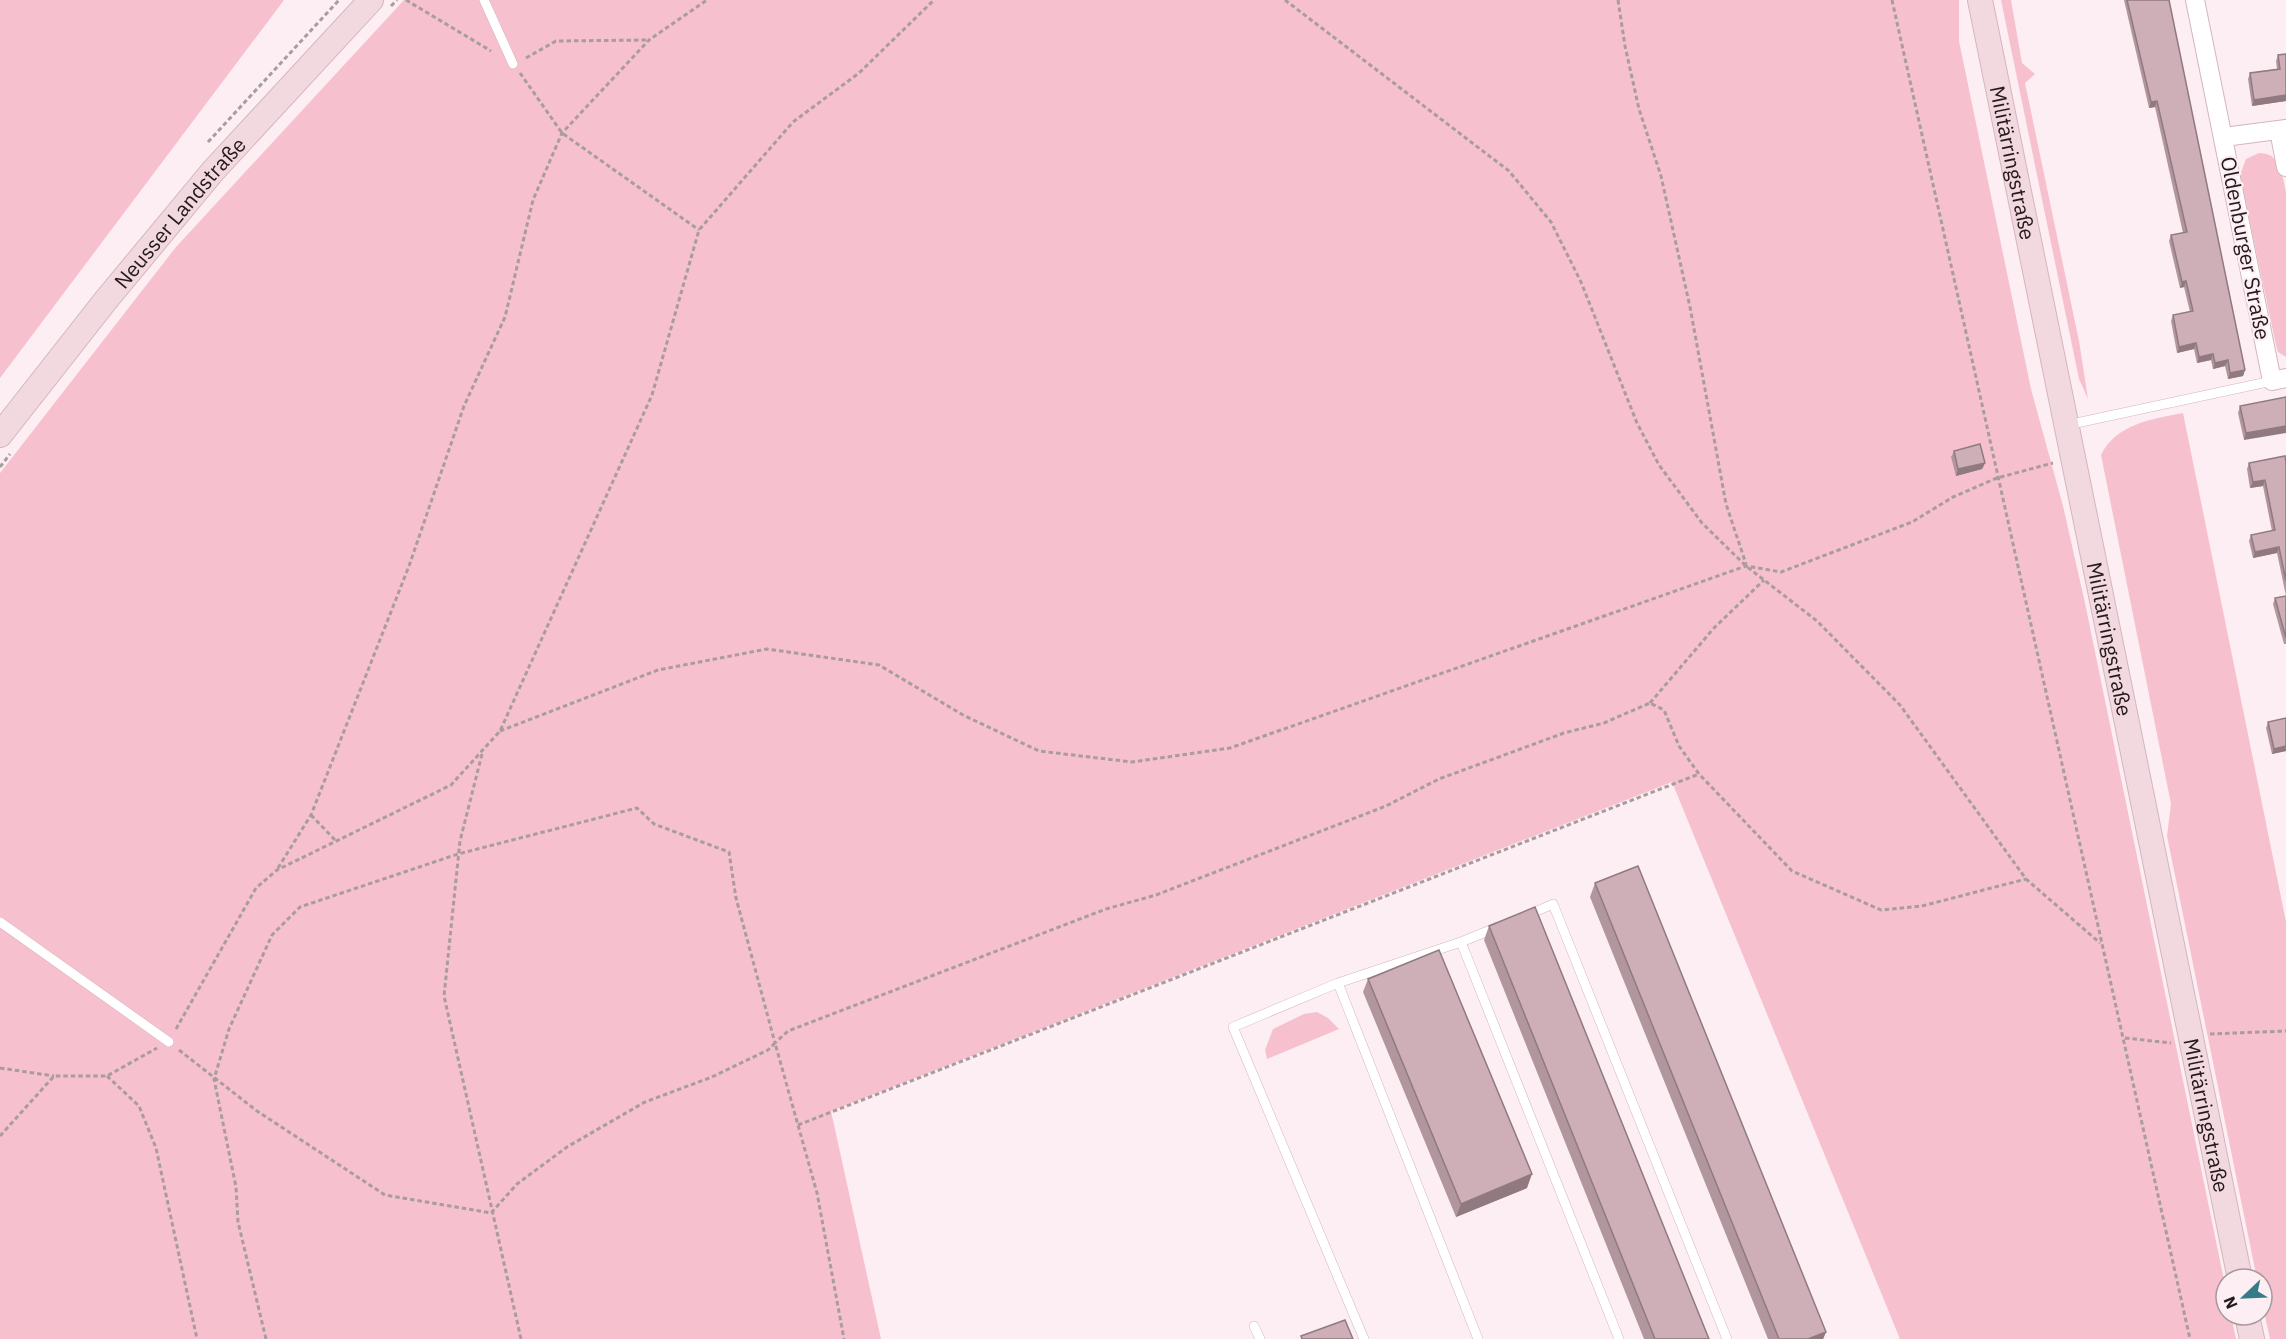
<svg xmlns="http://www.w3.org/2000/svg" width="2286" height="1339" font-family="'IBM Plex Sans',sans-serif">
  <style>
    .green { fill: #f7c0cf }
    .lines { fill: none; stroke-linecap: round; stroke-linejoin: round }
    .service-casing { stroke: #d4b5bd; stroke-width: 10 }
    .minor-casing { stroke: #d4b5bd; stroke-width: 20 }
    .secondary-casing { stroke: #d4b5bd; stroke-width: 26 }
    .path { stroke: #a99c9f; stroke-width: 3; stroke-dasharray: 4.5 3; stroke-linecap: butt }
    .service { stroke: #fff; stroke-width: 9 }
    .minor { stroke: #fff; stroke-width: 18 }
    .secondary { stroke: #f2d9e0; stroke-width: 24 }
    .wall { fill: #b1969d }
    .shaded-wall { fill: #907a80 }
    .building { fill: #ceafb7; stroke: #907a80; stroke-width: 1.5 }
    .labels { text-anchor: middle; dominant-baseline: central; stroke-width: 4.5; stroke-linejoin: round; paint-order: stroke }
    .street-label { font-size: 21px; fill: #24191c; stroke: #fceef2 }
  </style>
  <rect width="100%" height="100%" fill="#fceef2"/>
  <path class="green" d="M0,0h284l-284,378z
    M404,0h1555v41l72,348 32,117 22,97 141,687v25h5l5,24h-336l-228,-557 -841,329 50,228h-881v-866l176,-226z
    M2001,0h10l11,63 13,11 -10,9 54,258 9,58 -9,-20z
    M2259,153c22,0 23,21 27,39v165l-8,-5 -2,-7 -36,-170 6,-16z
    M2183,413l103,509v417h-16l-8,-37v-23h-5l-90,-443 4,-32 -70,-349c15,-31 51,-36 82,-42z
    M1317,1012l11,6 11,11 -72,30 -2,-9 8,-21 31,-15z"/>
  <g class="lines">
    <defs>
      <path id="service" d="M484,0l29,64
        M2067,425l205,-44
        M1528,915l25,-11 174,435
        M0,922l169,120
        M1498,927l-37,15 158,397
        M1338,983l140,356
        M1254,1326l6,13
        M1364,1339l-131,-312 105,-44 123,-41"/>
      <path id="minor" d="M2195,0l77,381 14,-3
        M2279,130l7,37
        M2224,137l62,-8"/>
      <g id="secondary">
        <path id="s1" d="M1980,0l260,1279"/>
        <path id="s2" d="M0,435l106,-135 107,-129 158,-171"/>
        <path d="M2247,1315l5,24"/>
      </g>
    </defs>
    <use href="#service" class="service-casing"/>
    <use href="#minor" class="minor-casing"/>
    <use href="#secondary" class="secondary-casing"/>
    <path class="path" d="M406,0l85,51
      M1285,0l224,171 42,51 30,60 56,141 22,42 43,58 44,43 71,55 83,84 126,174 74,64
      M1618,0l7,46 14,63 22,67 29,131 36,197 20,60
      M1892,0l298,1339
      M391,6l6,-6
      M526,58l30,-17 93,-1
      M520,73l42,60 137,97
      M208,142l131,-142
      M0,467l10,-13
      M1650,703l64,-75 50,-48
      M500,731l158,-61 109,-21 112,16 84,50 76,36 93,11 98,-14 516,-182 35,6 131,-50 41,-25 44,-19 56,-15
      M482,754l-22,87 -16,155 77,343
      M311,815l25,26
      M278,868l33,-53 98,-249 55,-160 41,-89 28,-117 29,-67 87,-93 58,-40
      M176,1029l80,-141 21,-18 174,-85 49,-54 152,-336 47,-165 94,-108 66,-49 75,-73
      M2210,1034l76,-3
      M2125,1038l46,5
      M179,1050l78,61 128,84 106,18 26,-29 50,-37 78,-45 67,-25 56,-27 7,-7 42,150 27,146
      M0,1068l54,8
      M107,1076l32,30 17,42 41,191
      M798,1125l901,-351
      M0,1136l54,-60h53l50,-28
      M266,1339l-28,-117 -2,-35 -22,-108 15,-50 43,-94 28,-28 158,-53 179,-46 17,16 75,28 7,46 39,145 13,-12 318,-122 50,-14 230,-89 53,-27 125,-46 40,-10 46,-20 14,7 15,36 20,28 93,97 89,39 41,-4 104,-27"/>
    <use href="#service" class="service"/>
    <use href="#minor" class="minor"/>
    <use href="#secondary" class="secondary"/>
  </g>
  <path class="wall" d="M2124,0h45l76,370 -2,6 -15,3 -3,-13 -12,3 -2,-9 -14,3 -3,-14 -17,4 -6,-32 2,-6 17,-3 -6,-25 -4,1 -11,-47 2,-6 12,-2 -28,-126 -6,1z
    M2286,54v47l-34,5 -4,-27 2,-6 27,-4 -1,-8 2,-6z
    M2286,397l-42,43 -6,-27 2,-7z
    M1954,451l31,12 -3,6 -26,7 -5,-19z
    M2249,463h37v181h-2l-11,-40 2,-6 11,-2 -9,-43 -24,5 -4,-17 2,-6 21,-4 -9,-45 -13,2 -3,-19z
    M2286,718v33l-14,3 -6,-26 2,-6z
    M1595,883l231,449 -3,7h-55l-178,-442z
    M1489,926l220,413h-65l-160,-399z
    M1368,979l159,209 -71,29 -93,-225z"/>
  <path class="shaded-wall" d="M2286,95v6l-34,5 2,-6z
    M2157,101l-2,6 -6,1 2,-6z
    M2186,281l-2,6 -4,1 2,-6z
    M2196,343l-2,6 -17,4 2,-6z
    M2213,354l-2,6 -14,3 2,-6z
    M2228,360l-3,6 -12,3 2,-6z
    M2245,370l-2,6 -15,3 2,-6z
    M2286,426v7l-42,7 2,-7z
    M1985,463l-3,6 -26,7 2,-7z
    M2265,480l-2,6 -13,2 3,-6z
    M2279,547l-2,6 -24,5 2,-6z
    M2286,746v5l-14,3 2,-5z
    M1532,1174l-5,14 -71,29 5,-13z
    M1826,1332l-3,7h-15z"/>
  <path class="building" d="M2127,0h42l76,370 -15,3 -2,-13 -13,3 -2,-9 -14,3 -3,-14 -17,4 -6,-32 20,-4 -7,-30 -4,1 -11,-47 16,-3 -30,-131 -6,1z
    M2286,54v41l-32,5 -4,-27 30,-4 -2,-14z
    M2286,397v29l-40,7 -6,-27z
    M1980,444l5,19 -27,6 -4,-18z
    M2285,456l1,7v118l-7,-34 -24,5 -4,-17 24,-5 -10,-50 -12,2 -4,-19z
    M2286,596v42l-11,-40z
    M2286,718v28l-12,3 -6,-27z
    M1638,866l188,466 -18,7h-29l-184,-456z
    M1535,907l174,432h-54l-166,-413z
    M1439,950l93,224 -71,30 -93,-225z
    M1345,1320l8,19h-51l-1,-3z"/>
  <g class="labels">
    <g class="street-label">
      <text stroke="none"><textPath href="#s1" startOffset="166">Militärringstraße</textPath></text>
      <text stroke="none"><textPath href="#s2" startOffset="286">Neusser Landstraße</textPath></text>
      <text transform="translate(2246 248) rotate(79)">Oldenburger Straße</text>
      <text stroke="none"><textPath href="#s1" startOffset="652">Militärringstraße</textPath></text>
      <text stroke="none"><textPath href="#s1" startOffset="1138">Militärringstraße</textPath></text>
    </g>
  </g>
  <g transform="translate(2244 1297) rotate(247)"><circle r="28" fill="#fceef2" stroke="#a6999c" stroke-width="1.5"/>
  <path d="M0-4.5L10 22L0 15L-10 22Z" fill="#367c88"/>
  <text y="-9" font-size="16" font-weight="bold" text-anchor="middle" fill="#24191c">N</text>
  </g>
</svg>
